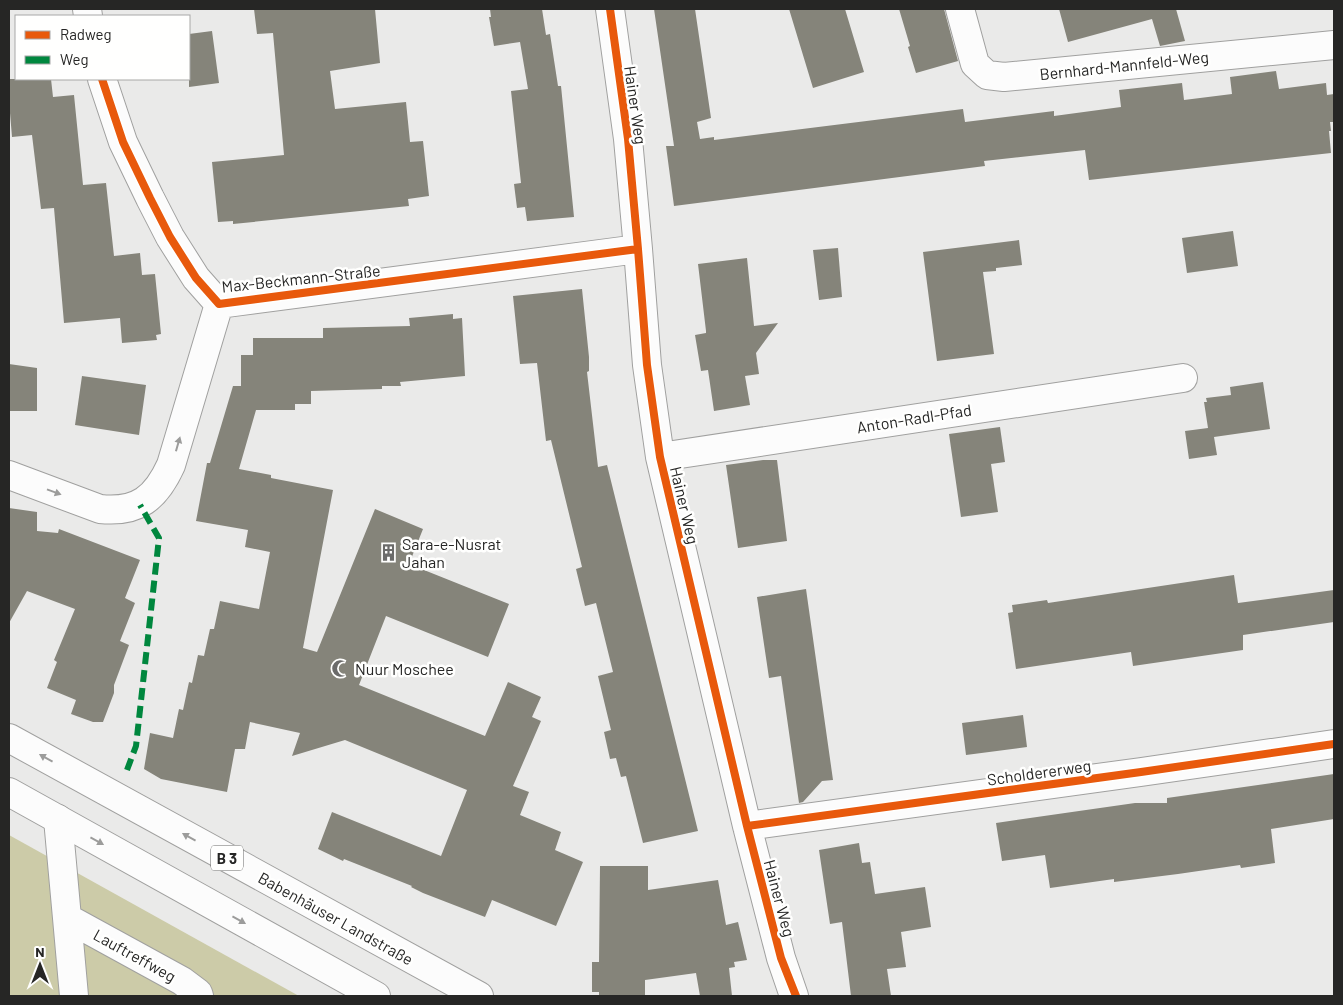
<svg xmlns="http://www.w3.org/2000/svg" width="1343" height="1005" font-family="Barlow,sans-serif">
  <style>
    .forest { fill: #cccba8 }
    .building { fill: #85847a }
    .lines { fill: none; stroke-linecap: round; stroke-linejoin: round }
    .minor-casing { stroke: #a0a09f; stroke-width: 30 }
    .major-casing { stroke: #a0a09f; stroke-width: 30 }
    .minor { stroke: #fcfcfc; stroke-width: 28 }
    .major { stroke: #fcfcfc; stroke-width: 28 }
    .quiet { stroke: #00873e; stroke-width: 6; stroke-dasharray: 12 6; stroke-linecap: butt }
    .cycleway-casing { stroke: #fffffe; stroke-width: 11 }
    .cycleway { stroke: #e8590c; stroke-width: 8 }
    .oneway { fill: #9c9c9b }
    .labels { text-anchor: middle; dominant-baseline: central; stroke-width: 5; stroke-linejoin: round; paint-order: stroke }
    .shield { fill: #fffffe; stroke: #676766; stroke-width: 1 }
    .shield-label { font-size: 15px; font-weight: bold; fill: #262625 }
    .street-label { font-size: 16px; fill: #262625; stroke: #fffffe }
    .poi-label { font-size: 16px; fill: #262625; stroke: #fffffe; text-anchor: start }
  </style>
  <rect width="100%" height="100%" fill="#eaeae9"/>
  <path class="forest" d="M9,835l290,161h-290z"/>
  <path class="building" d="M254,9h121l5,54 -50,8 5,38 71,-7 4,40 13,-1 6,55 -21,3 1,7 -176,18v-3l-15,1 -6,-60 72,-7 -11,-122 -16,1z
    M490,9h52l4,26 4,-1 8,52h3l13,131 -47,4 -2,-14 -8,1 -3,-24 7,-1 -10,-92 17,-2 -8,-47 -26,4 -5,-29h2z
    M654,9h41l16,109 -14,4 3,17 14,-2v3l249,-31 2,13 89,-11v5l67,-9 -2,-17 63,-7 2,17 48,-6 -2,-17 46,-6 3,18 47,-6 1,12 7,-1v28h-4l1,9h-2l2,22 -242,27 -4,-30 -101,11 1,5 -311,40 -8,-60h8z
    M789,9h56l19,63 -51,16z
    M899,9h45l14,52 -42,12 -8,-26 2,-1z
    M1059,9h117l9,32 -25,5 -8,-27 -84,23z
    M212,31l7,52 -30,4v-53z
    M9,79h42l2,18 21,-2 9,90 23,-2 8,73 26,-3 2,22 13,-1 6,60 -5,1 1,5 -35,3 -2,-25 -56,5 -10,-115 -13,1 -9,-74 -20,2 -3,-36z
    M1233,231l5,35 -51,7 -5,-35z
    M1019,240l3,25 -26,3v3l-13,1 11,82 -57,7 -14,-109z
    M838,248l4,49 -23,3 -6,-50z
    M747,258l7,68 24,-3 -22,30 3,21 -14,2 5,29 -36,6 -6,-41 -7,1 -6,-36 11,-2v-2l-8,-67z
    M582,289l7,68v14l-2,1 11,95 9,-2 91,366 -55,12 -17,-67 -5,1 -5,-19 -6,1 -6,-27 7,-2 -13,-54 15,-4 -17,-69 -11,3 -9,-37 6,-2 -31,-127 -5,1 -9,-78 -17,1 -7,-68z
    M453,314v5l9,-1 3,58 -65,6 1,4h-19v3l-71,2v13h-16v6h-39l-17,59 32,6v3l62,12 -30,158 14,4 58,-143 48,20 -14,35 100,40 -21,53 -102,-41 -27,69 126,51 23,-54 33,15 -9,20 9,4 -28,65 16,6 -9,23 41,17 -6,18 28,12 -27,64 -64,-26 -7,17 -62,-24 -12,-6 1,-1 -68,-27 -1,2 -25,-12 14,-37 109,44 26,-66 -122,-50 -53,16 8,-23 -50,-11 -5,27h-10l-8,43 -66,-13 -17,-10 6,-36 23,5 6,-29 4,1 6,-28 3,1 6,-28 6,1 6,-27h4l6,-28 39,8 11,-57 -25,-5 3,-17 -52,-9 11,-58h3l23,-77h8v-31h12v-17h70v-10l87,-2 -1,-8z
    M9,364l28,4v43h-28z
    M82,376l64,9 -7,50 -64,-10z
    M1263,382l7,47 -56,8 3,18 -28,4 -4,-28 23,-3 -4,-26h3l-1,-4 25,-3 -1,-8z
    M1000,427l5,35 -14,2 7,48 -37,5 -12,-83z
    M763,460h14l10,81 -49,7 -12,-83z
    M9,508l28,4v19l21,2 1,-4 81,31 -15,38 10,5 -15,38 9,4 -15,40v8l-11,29h-10l-22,-8 5,-14 -29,-12 10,-26 -3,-2 21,-51 -48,-18 -18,32z
    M1234,575l4,28 96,-13v32l-91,13v15l-110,16 -2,-14 -115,17 -8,-56 5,-1 -1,-7 35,-5 1,3z
    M806,589l27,191 -11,1 -19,21 -4,1 -18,-127 -12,2 -12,-81z
    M1023,715l4,32 -61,8 -4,-32z
    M1334,774v45l-63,10 4,34 -34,5 -1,-3 -62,9 -64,8v-3l-64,9 -5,-33 -43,6 -6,-38 139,-20h32v-5z
    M859,843l3,20 8,-1 5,32 50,-7 6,40 -30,5 5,35 -19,2 4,27h-40l-9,-74 -12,2 -11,-74z
    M600,866h48v24l70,-10 8,45 12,-3 9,38 -13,2 1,5 -6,1 3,28h-32l-4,-23 -51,7v16l-46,-1v-3h-7v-30h7z"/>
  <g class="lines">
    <defs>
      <path id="minor" d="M87,9l1,7
        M610,9l18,130 10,110 9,116 13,92 87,369 34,132 13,38
        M960,9l15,55 12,11 17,2 330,-32
        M102,79l21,63 27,56 20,39 26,41 23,26 419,-55
        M660,457l523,-79
        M9,475l91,34c38,4 56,-11 71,-44l48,-161
        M58,819l9,99
        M747,826l394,-54 193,-28
        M74,996l-7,-78 115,63 16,12 1,3"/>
      <path id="major" d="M9,738l470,258
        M9,792l367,204"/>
    </defs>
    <use href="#minor" class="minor-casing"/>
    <use href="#major" class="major-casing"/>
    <use href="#minor" class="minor"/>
    <use href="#major" class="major"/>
    <path class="quiet" d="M127,770l9,-24 23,-208 -19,-33"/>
    <defs>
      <path id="cycleway" d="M610,9l18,130 10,110 9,116 13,92 87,369 34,132 15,38
        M102,79l21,63 27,56 20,39 26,41 23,26 419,-55
        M747,826l394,-54 193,-28"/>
    </defs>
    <use href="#cycleway" class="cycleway-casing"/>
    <use href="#cycleway" class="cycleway"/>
  </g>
  <defs><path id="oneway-solid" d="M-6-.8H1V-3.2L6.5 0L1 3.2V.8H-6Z" transform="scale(1.25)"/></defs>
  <g class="oneway">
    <use href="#oneway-solid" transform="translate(178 444) rotate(-74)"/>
    <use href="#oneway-solid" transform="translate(54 492) rotate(20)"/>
    <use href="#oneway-solid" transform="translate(46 758) rotate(-151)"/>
    <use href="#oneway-solid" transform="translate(189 837) rotate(-151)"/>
    <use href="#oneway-solid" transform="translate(97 841) rotate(29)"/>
    <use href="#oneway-solid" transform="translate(239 920) rotate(29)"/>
  </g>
  <defs>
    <symbol id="building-bare" viewBox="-9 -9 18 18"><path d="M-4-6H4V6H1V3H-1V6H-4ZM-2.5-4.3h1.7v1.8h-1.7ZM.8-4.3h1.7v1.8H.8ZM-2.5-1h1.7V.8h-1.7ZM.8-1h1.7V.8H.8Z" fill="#6b6b6a" stroke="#fffffe" stroke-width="2.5" paint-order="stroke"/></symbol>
    <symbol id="mosque-bare" viewBox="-9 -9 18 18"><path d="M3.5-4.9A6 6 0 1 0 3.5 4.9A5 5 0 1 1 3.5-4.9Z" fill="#6b6b6a" stroke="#fffffe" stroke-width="2.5" paint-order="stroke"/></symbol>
  </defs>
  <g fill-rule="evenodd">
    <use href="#building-bare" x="376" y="540" width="25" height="25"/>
    <use href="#mosque-bare" x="328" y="656" width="25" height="25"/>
  </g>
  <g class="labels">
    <rect class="shield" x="211" y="845.5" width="32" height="25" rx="4"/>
    <g class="shield-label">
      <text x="227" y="858">B 3</text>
    </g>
    <g class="street-label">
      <text transform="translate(1124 65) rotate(-6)">Bernhard-Mannfeld-Weg</text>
      <text transform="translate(636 105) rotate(82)">Hainer Weg</text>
      <text transform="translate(301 278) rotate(-6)">Max-Beckmann-Straße</text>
      <text transform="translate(914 418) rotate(-9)">Anton-Radl-Pfad</text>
      <text transform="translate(685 505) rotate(77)">Hainer Weg</text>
      <text transform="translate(1039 772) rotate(-8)">Scholdererweg</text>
      <text transform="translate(780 898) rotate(75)">Hainer Weg</text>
      <text transform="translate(336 918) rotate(29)">Babenhäuser Landstraße</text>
      <text transform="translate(135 955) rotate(29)">Lauftreffweg</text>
    </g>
    <g class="poi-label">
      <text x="402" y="543">Sara-e-Nusrat<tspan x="402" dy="18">Jahan</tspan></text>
      <text x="355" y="668">Nuur Moschee</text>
    </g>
  </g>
  <rect width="1343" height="1005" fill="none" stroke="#262625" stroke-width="20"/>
  <rect x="15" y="15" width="175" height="65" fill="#fffffe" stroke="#a8a8a7"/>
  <rect x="25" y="31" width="25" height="8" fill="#e8590c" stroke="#a8a8a7"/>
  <text x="60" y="40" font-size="15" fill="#262625">Radweg</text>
  <rect x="25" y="56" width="25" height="8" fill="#00873e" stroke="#a8a8a7"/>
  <text x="60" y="65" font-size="15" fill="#262625">Weg</text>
  <g transform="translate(40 965)" stroke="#fffffe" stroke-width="4" paint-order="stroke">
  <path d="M0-4L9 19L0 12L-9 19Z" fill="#262625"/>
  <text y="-8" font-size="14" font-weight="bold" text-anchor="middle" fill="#262625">N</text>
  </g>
</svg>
